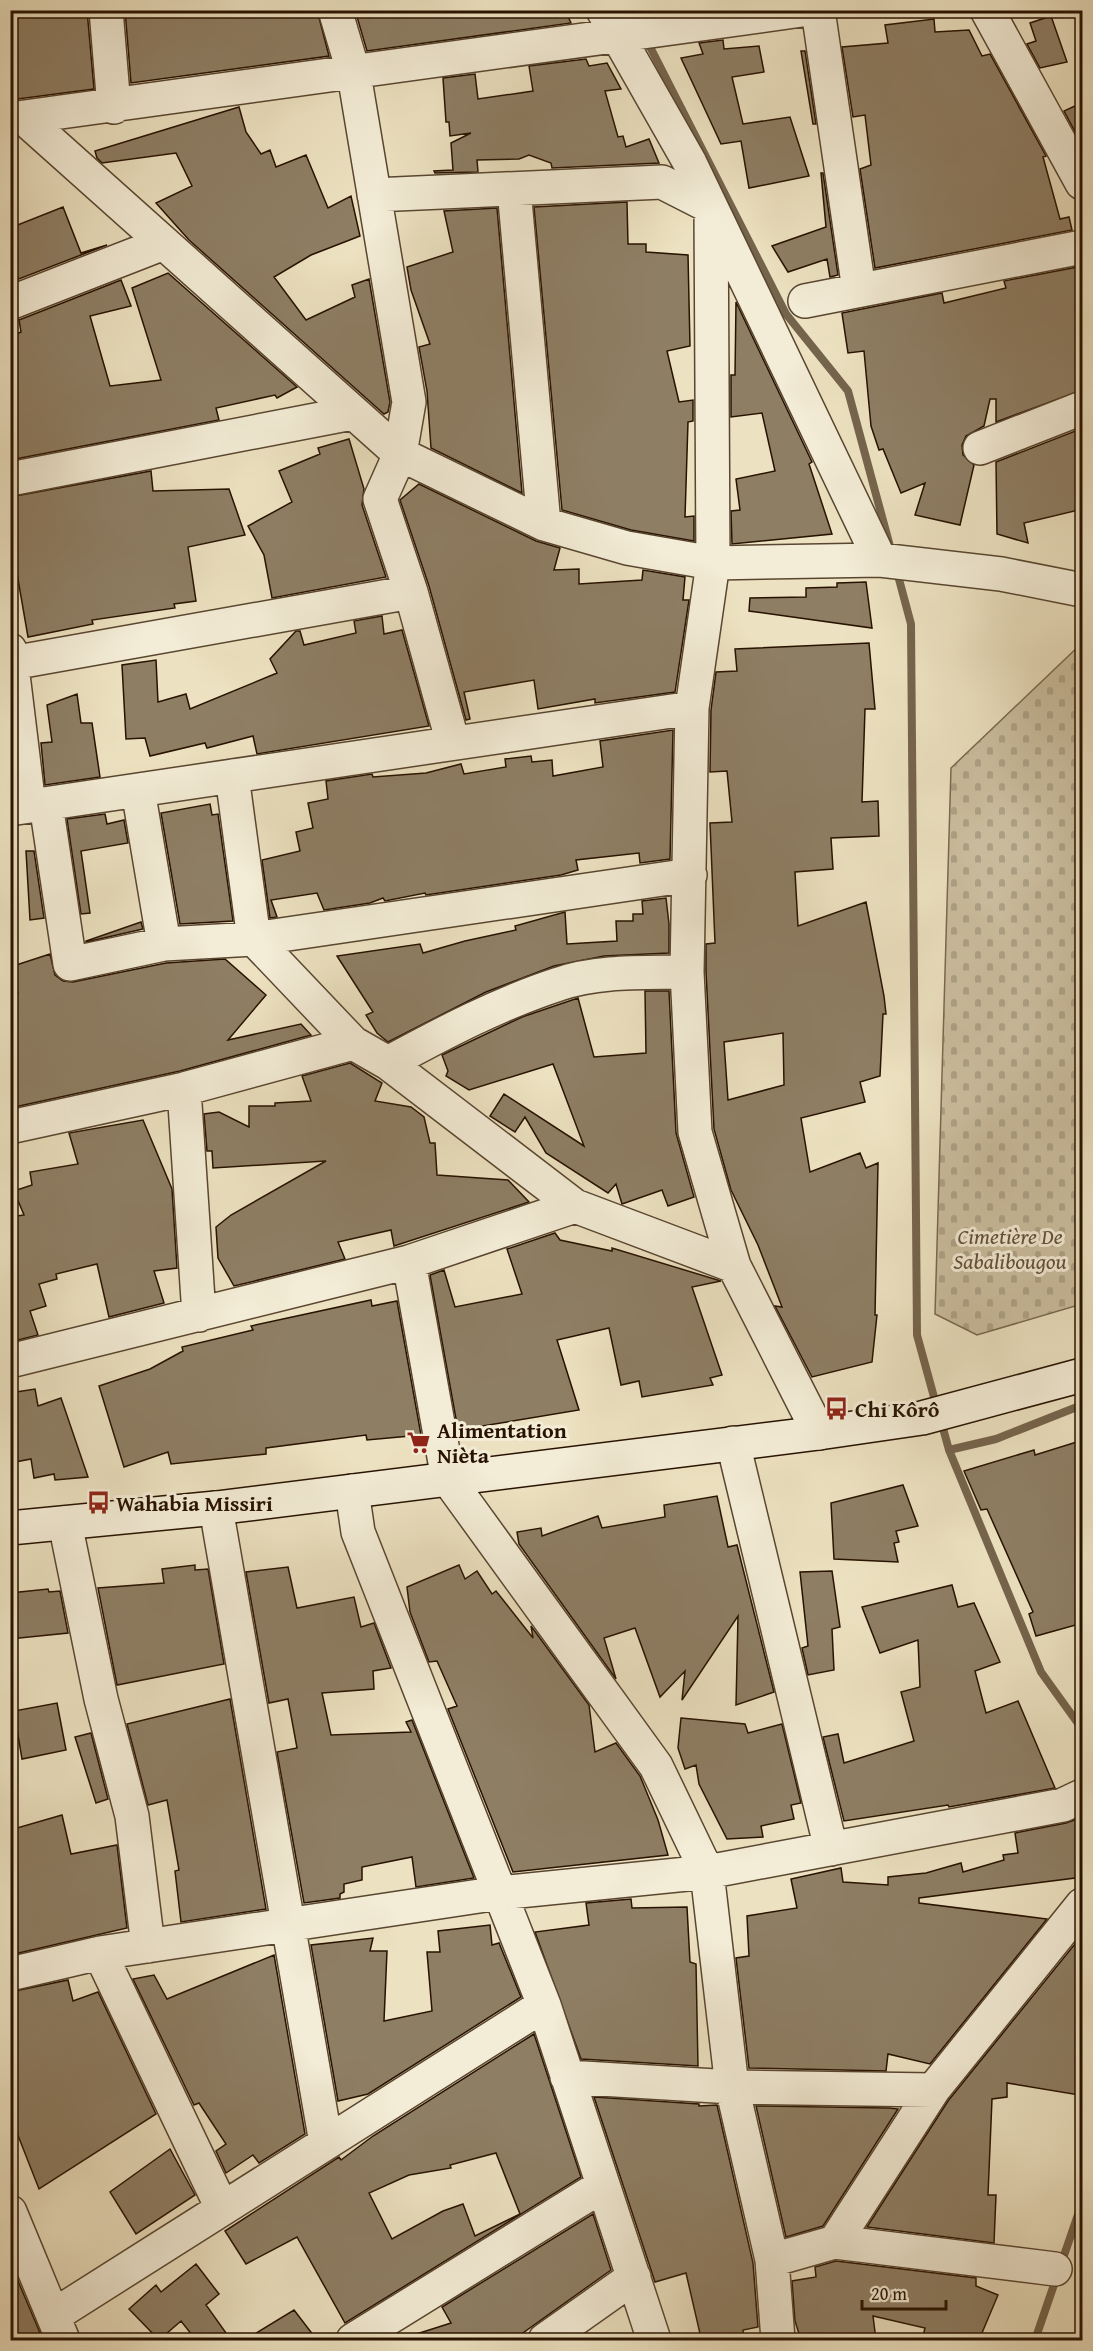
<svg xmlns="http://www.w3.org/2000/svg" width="1093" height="2351" font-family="'Gentium Book Plus',serif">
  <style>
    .cemetery { fill: url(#cemetery-stones); stroke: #7a6850; stroke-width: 1.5 }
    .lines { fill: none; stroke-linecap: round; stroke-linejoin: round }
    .stream { stroke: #75644c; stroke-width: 8 }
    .building { fill: #8e7e64; stroke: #281200; stroke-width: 1.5; fill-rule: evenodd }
    .minor-casing { stroke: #594630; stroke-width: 36 }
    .secondary-casing { stroke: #281200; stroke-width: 36 }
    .minor { stroke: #f3ecd6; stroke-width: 33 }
    .secondary { stroke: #f3ecd6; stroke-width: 33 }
    .labels { text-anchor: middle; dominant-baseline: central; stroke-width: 6; stroke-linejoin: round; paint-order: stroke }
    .park-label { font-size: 22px; font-style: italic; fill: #614e38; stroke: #f3ecd6 }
    .poi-label { font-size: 22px; font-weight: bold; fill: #281200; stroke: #f3ecd6; text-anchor: start }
  </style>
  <defs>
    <pattern id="cemetery-stones" width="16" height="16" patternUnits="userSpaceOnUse" patternTransform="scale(1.5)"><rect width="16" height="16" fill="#cbbe9f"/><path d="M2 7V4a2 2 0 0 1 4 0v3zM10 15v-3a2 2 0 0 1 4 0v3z" fill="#aea287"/></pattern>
  </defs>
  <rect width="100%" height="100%" fill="#ece1c0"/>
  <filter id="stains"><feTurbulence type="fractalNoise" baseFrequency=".00333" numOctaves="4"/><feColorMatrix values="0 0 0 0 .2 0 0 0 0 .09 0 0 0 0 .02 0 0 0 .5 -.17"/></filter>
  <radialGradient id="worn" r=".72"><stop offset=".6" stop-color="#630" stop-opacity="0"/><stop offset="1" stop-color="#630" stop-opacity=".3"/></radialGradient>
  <path class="cemetery" d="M1082,643v661l-105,31 -42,-21 16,-546z"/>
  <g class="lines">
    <path class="stream" d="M632,10l7,14
      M646,39l140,275 62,77 43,159
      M896,568l15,56 6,711 20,73
      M941,1421l8,29 92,222 41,57
      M949,1450l47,-11 86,-34
      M1035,2340l47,-137"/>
  </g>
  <path class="building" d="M10,10h77l7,79 -84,11z
    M125,10h192l12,46 -198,27z
    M355,10h210l6,13 -204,28z
    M1051,16l16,46 -27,6 -13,-24 9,-3 -6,-18z
    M934,19l1,13 34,-2 13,26 8,-2 56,102 -3,1 17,62 9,-2 3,13 -197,38 -15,-99 11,-4 -6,-50 -12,2 -11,-70 46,-4 -3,-18z
    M723,40l1,9 35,-3 5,26 -32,5 11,47 47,-7 19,59 -60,12 -8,-47 -20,3 -40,-86 22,-4 -4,-11z
    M801,51h4l11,73h-3z
    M586,59l3,7 18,-3 14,26 -16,2 13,46 5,-1 3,11 23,-8 10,24 -107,5 -1,-5 -22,-8 -10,4 -42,1 1,12 -43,1 -1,-2 19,-1 -2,-27 20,-10 -21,3 -1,-14h-3l-3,-44 32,-4 3,25 55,-8 -4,-25z
    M1077,105l6,12v20l-4,2 -15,-28z
    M239,107l7,25 15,22 9,-4 6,17 30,-12 22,53 23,-12 9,40 -49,19 -37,22 32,43 49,-23 -3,-12 17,-6 21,123 -2,10 -4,2 -195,-174 -33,-37 36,-17 -16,-33 -74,10 -5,-5 -2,-7z
    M821,173h2l15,102 -8,2 -3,-18 -39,13 -16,-26 54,-19z
    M627,202l1,42h18v8l42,3 2,91 -23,5 12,51 14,-2v21l-5,1 -3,95 9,-1v25l-63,-11 -69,-20 -28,-303z
    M63,207l18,46 26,-8 -96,37 -1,-54z
    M497,208l25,285 -91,-45 -4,-57 -8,-44 11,-3 -19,-54 -4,-23 46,-15 -9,-41z
    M1083,266v124l-87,32v-23h-6l-6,27 -18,10 -4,9 1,10 11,10 -14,60 -45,-10 10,-32 -24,10 -18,-44 -4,1 -8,-24 -7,-75 -16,2 -6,-40 100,-20 2,10 62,-15 -2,-7z
    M168,273l129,114 -20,11 -2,-3 -59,13 3,12 -209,40v-123l11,-5 -2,-12 102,-40 10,26 -41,10 20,70 51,-6 -29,-92z
    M736,302l76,160 -3,2 23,70 -100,10 -1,-33 9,-1 -4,-31 39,-8 -13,-58 -31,4v-42h4z
    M1083,428v81l-59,14 4,20 -31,-9 -1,-72z
    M349,439l15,50 -2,16 24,72 -114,21 -8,-43 -16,-29 44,-24 -13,-31 41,-17 -2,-6z
    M151,471l2,20 76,-2 16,46 -57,12 8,54 -22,3 1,4 -83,12 1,4 -65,13 -13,-75h2l-7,-65z
    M419,484l117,57 24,7 -6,22 25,-1v15l63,-4 1,-10 42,7 -2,23h6l-14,92 -80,11v-4l-57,10 -4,-29 -70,12 6,27 -4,1 -37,-134 -29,-86z
    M866,582l6,46 -123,-17 1,-13 56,-1v-9l31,-1v-4z
    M382,616l2,18 18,-4 27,96 -172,28 -4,-18 -46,12 -2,-5 -55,13 -5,-18 -19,1 -4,-74 34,-5 2,42 28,-8 4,15 87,-36 -7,-14 26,-28h4l4,14 52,-12 -2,-12z
    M869,643l6,66h-10l-3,93 16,-1 1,35 -48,2 2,31 -38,3 3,54 68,-24 18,94 2,18h-3l-3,62 -20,6 5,20 -64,16 9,54 50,-19 6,15 12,-5 -3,152h2l-5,47 -60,15 -37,-71 7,1 -24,-62 -27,-55 -17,-61 -8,-157v-28l9,-1 -5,-120 22,-1 -5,-51 -17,1 1,-62 5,-38 21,-1 -2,-22zM783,1033l1,52 -56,15 -4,-58z
    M77,694l4,29h11l8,54 -55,8 -4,-42 11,-1 -5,-37z
    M673,730l-3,129 -30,4 -1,-10 -63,7 2,10 -17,5 -135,20 -1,-2 -40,8 -2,-3 -13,5 -46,7 -7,-17 -46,7 6,17 -7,1 -8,-58 38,-9 -4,-19 17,-4 -5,-25 20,-4 -2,-18 46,-7 1,3 53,-4 35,-9 3,10 42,-7 -1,-8 26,-3 1,6 20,-2 1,16 50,-9 -3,-26z
    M210,804l2,11 6,-1 15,107 -53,3 -19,-111z
    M105,814l2,10 17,-4 4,23 -47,8 9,62 -9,1 -14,-95z
    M26,851h8l10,67 -14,2z
    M666,898l3,26v29l-65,3 -50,10 -68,26 -98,50 -11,-9 -11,-18 7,-3 -36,-56 83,-12 3,9 42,-12 51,-11 -1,-4 50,-14 2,32 50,-3 -1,-20h17v-7h10l-1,-13z
    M141,922l2,7 -57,13v-1z
    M50,954l5,21 8,6 10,1 93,-19 59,-4 41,36 -38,45 73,-16 10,11 -131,36 -170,37v-113l8,-2 -8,-26z
    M645,991h24l7,142 18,64 -26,9 -6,-16 -40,14 -6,-20 -8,9 -62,-40 -21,-36 -10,15 -25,-16 14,-22 80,52 -31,-82 -84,26 -23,-14 2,-5 -6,-16 80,-38 56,-19 16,59 52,-4z
    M350,1063l32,20 -7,18 36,6 13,10 6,26h5l2,32 71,5 21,22 -135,44 -3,-16 -53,12 7,17 -111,27 -16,-28 -2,-31 15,-12 95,-54 -113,7 -1,-17h-5l-3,-37 15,-2 30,15v-21h26v-3l36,-2 -9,-25z
    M143,1120l29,69 5,79 -23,3 10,32 -55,14 -12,-53 -41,10 1,5 -18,5 7,22 -16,5 8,24 -28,7v-125l14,-2 -10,-24 18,-6 -2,-13 48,-8 -9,-31z
    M555,1233l5,7 52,11v-3l109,33 -29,6 30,88 -12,3 3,7 -71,12 -3,-16 -18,4 -12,-57 -52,12 22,70 -121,20 -28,-155 14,-5 11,37 67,-13 -15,-45z
    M371,1300l1,6 25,-5 24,134 -54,5 -1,-5 -100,13v6l-95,10 -3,-12 -44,15 -25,-81 51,-17 33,-18 -1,-4 71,-17 -2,-4z
    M35,1389l3,17 23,-8 27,79 -33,3 -1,-6 -20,4 -3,-19 -21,4v-70z
    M1083,1440v183l-47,13 -7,-22 4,-2 -46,-103 -6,1 -17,-39 70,-21 1,5z
    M903,1485l15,41 -22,5 3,11 -5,1 4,19 -64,-3 -3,-56z
    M717,1496l11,51 9,-2 37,147 -38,13 2,-89 -56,84 3,-29 -25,26 -25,-69 -31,10 12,41 -97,-135 -2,-12 24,-4 1,8 56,-20 4,12 63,-11 -1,-12z
    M195,1565v5l13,-1 16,95 -107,21 -19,-97 66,-5 -2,-14z
    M459,1565l6,14 12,-8 15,23 4,-3 37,47 -2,-12 58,79 6,47 21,-9 24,33 18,44 10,35 -155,17 -65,-163 9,-3 -20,-45 -8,1 -19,-50 -3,-25z
    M288,1567l9,41 57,-11 7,30 13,-4 17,45 -18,3 1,18 -52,4 9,42 80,-3 -5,-10 6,-2 62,158 -58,9 -4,-30 -50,10v13l-18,4v8l-4,2v4l-36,5 -27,-151 20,-4 -9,-49 -19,4 -23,-131z
    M832,1571l8,56 -8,2 2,41 -26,5 -6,-27 6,-2 -8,-74z
    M952,1585l6,22 16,-4 26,59 -25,9 11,42 32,-12 37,87 -106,19 -1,-2 -104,16 -21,-84 15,-3 6,29 70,-22 -13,-49 19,-5 -2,-47 -38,13 -18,-46z
    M48,1589l1,3 11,-1 8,42 -58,6v-46z
    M230,1699l36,210 -85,13 -6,-51 4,-1 -12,-70 -19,5 -21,-81z
    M57,1703l9,47 -44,9 -8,-48z
    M681,1718l64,6 3,9 34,-9 19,79 -10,2 3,14 -33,7 2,11 -36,2 -28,-55 -3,-19 -11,4 -7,-21z
    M91,1733l17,66 -12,4 -21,-66z
    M62,1815l9,39 46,-9 10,83 -117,27v-125z
    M1083,1817v60l-164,21v5l128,16 -117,145 -42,-10 -2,17 -137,-3 -13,-110 13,-2 -2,-40 50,-8 -6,-29 50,-11 2,14 45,3v-8l38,-4 35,-10 2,9 41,-12 -1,-5 15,-2 -3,-20 51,-10z
    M631,1899l1,9 55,-1 3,55 6,2 2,102 -117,-7 -46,-127 54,-7 -3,-22z
    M490,1925l2,20 7,-2 22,54 -153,97 -30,7 -27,-156 62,-7 -3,13h17l-3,70 48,-10 -5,-59h13l-2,-21z
    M1083,1934v141l-4,20 -72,-12v14l-15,2 -4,96h8l-2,48 -127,-16 81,-126z
    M274,1955l31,179 -46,29 -6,-8 -27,18 -10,-22 10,-7 -27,-41 -5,2 -61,-126 21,-4 13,24z
    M68,1980l5,21 25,-9 58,122 -117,75 -29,-74v-123z
    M534,2034l47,143 -236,146 -48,-86 -51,27 -21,-33 114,-74 2,3 32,-24zM496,2153l24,61 -45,22 -12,-32 -20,7 -51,28 -23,-46 40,-18 42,-7 -1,-3z
    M594,2097l105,7v2l18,-1 36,158 5,64 -15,3 1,10h-31l-1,-4 -11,2 -15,-65 -31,9z
    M756,2106l133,2 9,1 -75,117 -37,11z
    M170,2149l25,46 -59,39 -26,-42z
    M593,2214l18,56 -98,70h-103v-4l41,-13 -9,-16z
    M836,2261l140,17v8l22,9 -19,45h-57l3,-12 -52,-12 3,24h-75l-6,-19 -3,-40 24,-4 -1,-10z
    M10,2262l33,78h-33z
    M196,2264l23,30 -13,11 25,35h-35l-15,-19 -22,19 -30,-31 27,-24 5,7z
    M294,2310l23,30h-72z"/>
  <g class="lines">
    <defs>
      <path id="minor" d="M106,10l8,97
        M335,10l19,64 55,328 -9,52 -20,45 31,93 42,151
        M603,10l87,153 190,397
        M818,10l41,280
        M987,10l95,173
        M24,118l376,336 144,70 83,24 86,15 167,-3 121,14 81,16
        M10,119l792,-109
        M514,189l30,335
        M374,195l288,-13 49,25 2,356 -21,145 -5,264 8,160 39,134
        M805,301l277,-54
        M10,303l154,-60
        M980,448l102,-40
        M10,479l342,-66
        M10,650l19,156
        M12,663l399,-71
        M232,776l22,163 99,104 35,20 187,143 159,60 85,167
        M138,790l26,154
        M46,804l24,160 94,-20 90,-5 436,-64
        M10,809l682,-101
        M388,1063c55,-30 112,-60 171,-79 40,-14 87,-11 128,-12
        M184,1089l15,226
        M10,1127l174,-38 169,-46
        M409,1262l39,217 208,287 51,106 25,215 40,173 6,80
        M10,1361l399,-99 166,-56
        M733,1443l98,406
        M352,1491l6,41 186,473 110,335
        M216,1508l110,635
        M65,1523l36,176 31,117 16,130
        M100,1953l122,255
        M10,1974l90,-21 399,-60 208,-21 356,-67 19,-9
        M567,2077l165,10 201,3
        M10,2212l53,128
        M835,2242l98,-152 149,-185
        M772,2260l63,-18 220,27
        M53,2316l491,-311
        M353,2340l249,-154
        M545,2340l89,-63"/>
      <path id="secondary" d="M10,1528l206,-20 603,-75 103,-15 160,-43"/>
    </defs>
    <use href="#minor" class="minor-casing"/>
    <use href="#secondary" class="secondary-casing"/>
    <use href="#minor" class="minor"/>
    <use href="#secondary" class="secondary"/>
  </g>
  <defs>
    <symbol id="bus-bare" viewBox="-9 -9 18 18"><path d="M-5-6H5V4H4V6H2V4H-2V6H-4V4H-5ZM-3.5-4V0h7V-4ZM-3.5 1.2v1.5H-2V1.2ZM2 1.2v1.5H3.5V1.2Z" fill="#8f2418" stroke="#f3ecd6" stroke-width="2.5" paint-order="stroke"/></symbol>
    <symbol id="supermarket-bare" viewBox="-9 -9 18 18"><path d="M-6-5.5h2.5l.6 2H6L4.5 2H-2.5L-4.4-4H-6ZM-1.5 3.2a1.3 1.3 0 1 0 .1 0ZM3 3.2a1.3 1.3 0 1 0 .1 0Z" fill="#8f2418" stroke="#f3ecd6" stroke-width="2.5" paint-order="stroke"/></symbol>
  </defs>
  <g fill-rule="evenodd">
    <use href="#bus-bare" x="820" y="1392" width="33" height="33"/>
    <use href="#supermarket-bare" x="402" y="1426" width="33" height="33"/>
    <use href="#bus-bare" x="82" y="1486" width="33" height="33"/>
  </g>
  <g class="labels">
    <g class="park-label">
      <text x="1010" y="1236">Cimetière De<tspan x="1010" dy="25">Sabalibougou</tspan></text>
    </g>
    <g class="poi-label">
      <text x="855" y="1409">Chi Kôrô</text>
      <text x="437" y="1430">Alimentation<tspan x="437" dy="25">Nièta</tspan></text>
      <text x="116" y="1503">Wahabia Missiri</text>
    </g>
  </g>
  <rect width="1093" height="2351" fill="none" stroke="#ece1c0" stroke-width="36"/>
  <rect x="12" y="12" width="1069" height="2327" fill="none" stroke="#281200" stroke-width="3"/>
  <rect x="18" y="18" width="1057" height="2315" fill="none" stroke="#281200" stroke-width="1.5"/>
  <path d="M862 2300v9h84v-9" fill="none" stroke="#281200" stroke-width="3"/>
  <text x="871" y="2300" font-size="18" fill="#281200" stroke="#f3ecd6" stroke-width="4.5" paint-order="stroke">20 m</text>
  <rect width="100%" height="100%" filter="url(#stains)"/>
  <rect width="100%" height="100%" fill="url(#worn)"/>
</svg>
